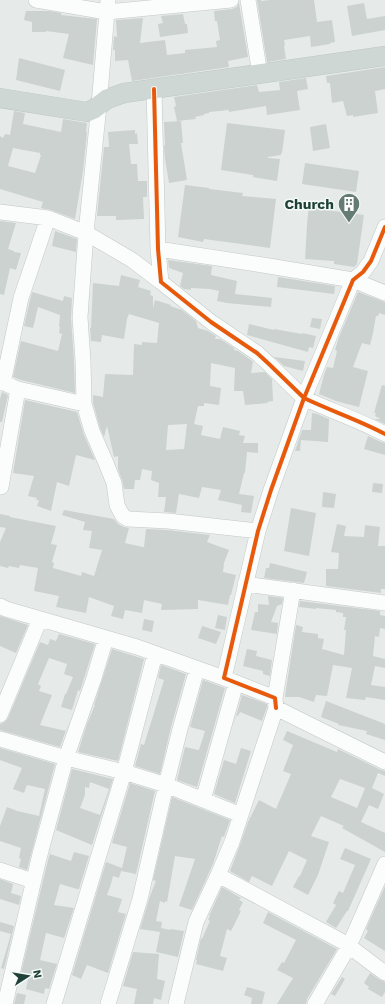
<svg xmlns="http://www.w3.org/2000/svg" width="385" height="1004" viewBox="0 0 385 1004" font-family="'Work Sans',sans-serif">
  <rect width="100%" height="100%" fill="#e6ebe9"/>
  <path fill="#ccd2d0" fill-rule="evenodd" d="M257,0H261V1L270,0H314L317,22L332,20L335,42L330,43V44L311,47L310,36L284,40L285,46H284L286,59L267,62Z
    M239,3L248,57L228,61L229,67L132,81L128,60L115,61V50H113L114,36L117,37L116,20L143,18L140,43L165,40L167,55L185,53V50L217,47L216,41L220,40L217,21H215L214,11L232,9L237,7Z
    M364,3L367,19L385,16V30L352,36L347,6Z
    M26,11H50L61,13V15L97,19L93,65L63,58L69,34L46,31V32H32V22L24,20Z
    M183,14L185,24H187L188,33L160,37L158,24L163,23L161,16Z
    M19,58L65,70L60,91L16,80Z
    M385,67V89L375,91L378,113L353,117V115L347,116L343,101L332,103L330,83H327L326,76Z
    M306,78L308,89L297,91L300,110L267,115L266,106L229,112V110L209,112V113L204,114V115L195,117L196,119L177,121L174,107L176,106L174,97L257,85L259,92L280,90L279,82Z
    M14,111L25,113L23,124L61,132L63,119L87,123L86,132H87L83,171L75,219L51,210L41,208L43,202L0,189V136L3,138L5,134L10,135ZM13,148L40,153V155H41L35,173L8,166Z
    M181,121L183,143H181L187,180L169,183L165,159L164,146L165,145L164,122Z
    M227,123L285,130L282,153H281V155L268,157V158L280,159L277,181L253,177V175L221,170Z
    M326,124L330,148L313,151L310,127Z
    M135,130V134L137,133L138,144H129L131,164H137L138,181H147V197H143L144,219L116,220V216H97L104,147H109L108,132Z
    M305,163L359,171L356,192L302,184Z
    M185,185L209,188V189L243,193L242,196L276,199L270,248L204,239L203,242L178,237Z
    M309,204L334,209V211L364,215L357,264L354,267L334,264V261L305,259L307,225Z
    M0,221L16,223L8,249L14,251V252L21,253L16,270L10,268L4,295L0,294Z
    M55,231L77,239L76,252L52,246Z
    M168,260L212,266L211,275L237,281L235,294L272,298L271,307L227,303L217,301L219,291L210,289L191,288V290L184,289L180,286L183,273L169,268Z
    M121,275L140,280L138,287L151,291L150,295L153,296V308L155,300L171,305L170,306L182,310L196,321L198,328L208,331L216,336L215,339H220L234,348V350L238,351L251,360L253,362L251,373L265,372L272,379L273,401L267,402L268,403L245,405L243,391H234L235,368L211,363L210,386L221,388L219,405L204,403V406H198L194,424L203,426L201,435L220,439L223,427L240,431L239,435L245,436L243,443H258V453L247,452L245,473H244L239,494L254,496L251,513L241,512L242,505L218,500L221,490L202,487L199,498L179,494L176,513L164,512L166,497H158L159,483L151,480L152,471L142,469L140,480H135L134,489H124L122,480L118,469V456L114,457L107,426L104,437L100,428L93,403V395L103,397L105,374L133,375L134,344L142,345V342L157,343L159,323L129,314L127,319L124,339L102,335L101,342L91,341L90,328H91L93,283L119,286ZM187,424L184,449L166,450L168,425Z
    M278,277L335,286L334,294L277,287Z
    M32,292L63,301L64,296L72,298L71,318L74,361L75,393L21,380L13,377L21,341L58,351L62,334L59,333L60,327L59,326L60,315L38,307L33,328L24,326L30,300Z
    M358,292L382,301L385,302V315L379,313L378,316H376L373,333L370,345L362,343L353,367L368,371L359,407L336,401L319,394L324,375L327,367L333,368L337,351L335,350L339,337Z
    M312,318L322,319L320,329L310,327Z
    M249,324L274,330V329L302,334V333L316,336L313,348L309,347L308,352L247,335Z
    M274,357L305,361L303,371L284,366Z
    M382,385L385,386V424L374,419H381L375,416L376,413H374Z
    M2,392L8,395L2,422H0V399Z
    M25,400L77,412L84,435L95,460L76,455L69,486L57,482L51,511L37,506L39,500H36L37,498L28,496L34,476L13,473Z
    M312,413L317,414L329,419L328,442L301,440L300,451H295L302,430H311Z
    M368,436L381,442L385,443V455L364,449Z
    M373,483L383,484L382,493L372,492Z
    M323,492L336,494L334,508L322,507Z
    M291,508L316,513L309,556L284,551Z
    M64,510L114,519L118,524L124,527L129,528L125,543L143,547H144L146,529L167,530L210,535L207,542L229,550L224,563L223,572L236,575L231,595H230L228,605L198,600V609L161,610L162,604L144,600L142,613L125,610L123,619L111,616L114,606L89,597L86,613L56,607L59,596L34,591L38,568L20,565L19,568L9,566L8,568L0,566V542L6,528L0,527V514L10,516V517L56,526L51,544L57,545L52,562L54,563L53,568L81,576L82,572L94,576L102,550L89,548L92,531L83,530L85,522L62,515Z
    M337,524L346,526L344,536L364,537L365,525L380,527L378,546H385V589H381V593L326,586V569H338L339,553L331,552Z
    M270,563L307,572L304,583L264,578L266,568H269Z
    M268,596L283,598L282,604L277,606L271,622L278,623L277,634L251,630L255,612H258V604L269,605Z
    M300,601L380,611V615L385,616V629L380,628L379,637L375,636L373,656L385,659V668L375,666L371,685L385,687V700L366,697L365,700L346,698L352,668L333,665L327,696L316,695L314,702L299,697H285L286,689L296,625L303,627L302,632L318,634V638L324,639L322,649L344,655L346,630H344L346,617H343V613L336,612V610L316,608V609L299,607Z
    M218,615L227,617L225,630L215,628Z
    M0,616L28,625L16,653L0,646Z
    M144,619L154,621L152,632L142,630Z
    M202,626L221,632L216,644L198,638Z
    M59,634L95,644L80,691L78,690L72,710L61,707L65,694H66L73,677L64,674L67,664L49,658L38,684L41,686L39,691L52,695L40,725L66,731L70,719L60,747L0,730V724L5,722L8,718L40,642L48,645L50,639L56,641Z
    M112,649L144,659L118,761L78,752L87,724L95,705H94Z
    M247,649L257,651L256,656L272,660L270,676L263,674V671L243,666Z
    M161,665L186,674L171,727L160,774L135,766L141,744L144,745L164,680L158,678Z
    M203,680L225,688L197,787L177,780L185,747L198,750H199L205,731L190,727Z
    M242,695L267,704V707L262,721L240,712L238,716L236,715L233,727Z
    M326,701L385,724V740L366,734L367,731L338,725L339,724L321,717Z
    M287,731L337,752L338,749L381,770L385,771V776L378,773L372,788L384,794L378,809L369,805L361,822L385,833V852L342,828L344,826L321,816L311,836L329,842L318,875L308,895L293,887L299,876H300L307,860L289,851L272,886L252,876L249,882L230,871L240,845L248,822L259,800L276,809L291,774L283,771L293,745L283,740ZM340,779L365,788L357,808L331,797Z
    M0,748L55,764L27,870L19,867L21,859L19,858L21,848L0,841V826L7,807L17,811L39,816L45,789L27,785L24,793L13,789L22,768L0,760Z
    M241,748L251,751L235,803L214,794L224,760L236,764Z
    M72,769L113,779L92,845L56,830ZM90,782L109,789L100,815L80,808L85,795V787L89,788Z
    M130,783L155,791L136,874L121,871L119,878L113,876L111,884L107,895L122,899L118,912L126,914L108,973L87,965L81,979L72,975L106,862L122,868L127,847L112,843Z
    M172,797L230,820L224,837L222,836L213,864L192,910L179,906L195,859L175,856L167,902L165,901V903L160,901L156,921L162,922L161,928L170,930L171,929L184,931L178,957L156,952L160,932L140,929L150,896L156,881L153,880Z
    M52,846L50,854L71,861L74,852L89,856L79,889H77L60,884L54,905L74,908L64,938L46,933L40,960L57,964L49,989L45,988L44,994L26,989L29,975L21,973L48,860Z
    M345,848L371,859L348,911H347L336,928L326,922L336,905L333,903L339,891L343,893L355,865L340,859Z
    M0,879L13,884L11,893L21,896L19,905L0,899Z
    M385,886V951L364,938L368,931L366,929Z
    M222,887L241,898L239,900L243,902L239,910L241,911L231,931L227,929L220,956L227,958L223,971L196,964L197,961L196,960L201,938L202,939L210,921L208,920L210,916H209Z
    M268,912L337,949L307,999L306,1004H277L293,978L277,970L282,962L284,963L296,940L263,923Z
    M0,922L14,926L4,969L1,968L7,948L11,934L0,931Z
    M133,952L159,954L157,979L165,981L161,1000L154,998L153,1004H134L137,989L123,986Z
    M370,973L380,980L385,982V992L382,997L368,989L369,987L364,983Z
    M342,977L345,979L335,996L331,994Z
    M247,987L265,992L262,1004H251L252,998L244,995Z
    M17,993L26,995L24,1004H14Z"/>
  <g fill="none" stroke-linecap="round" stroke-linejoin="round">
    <g stroke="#c3c8c6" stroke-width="16">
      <path id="minor" d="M36,0L107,12L99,105L86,233L48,218
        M108,0L107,12L231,0
        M248,0L260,74
        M154,89L158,249L161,282L211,322L257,353L270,365L304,398L353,280L363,272L371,261L385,227
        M0,212L48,218L21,298L3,383H0
        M158,249L269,266L353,280L385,293
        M18,389L84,404L92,431L106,463L114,483L117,505L120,511L123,516L128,519L168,521L258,531
        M84,404L83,361L80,317L86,233L132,260L161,282
        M0,487H1L18,389L8,385
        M245,584L385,603
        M0,606L6,609L137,647L224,678
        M275,698L293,590
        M276,708L275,698L224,678L258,531L271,490L304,398C331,411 359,420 385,434
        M0,715L40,619
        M0,739L66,758L94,678L106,638
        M203,800L236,683
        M0,870L33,881
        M218,875L345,943L378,968L385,973
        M5,1004L39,858L66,758L124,772L166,785L241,815
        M54,1004L124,772L155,654
        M108,1004L140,899L166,785L180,729L197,669
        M176,1004L196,922L218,875L232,842L276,708L385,762
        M315,1004L349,946L385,864"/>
    </g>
    <g stroke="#bdc7c4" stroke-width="20">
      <path id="major" d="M0,98L87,112L94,109L107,99L124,93L385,56"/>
    </g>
    <use href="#minor" stroke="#fbfcfc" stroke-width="15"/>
    <use href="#major" stroke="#ced7d4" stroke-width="19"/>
    <g stroke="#f4faf7" stroke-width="6">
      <path id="cycleway" d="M154,89L158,249L161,282L211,322L257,353L270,365L304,398L353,280L363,272L371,261L385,227
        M276,708L275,698L224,678L258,531L271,490L304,398C331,411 359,420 385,434"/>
    </g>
    <use href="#cycleway" stroke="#e8590c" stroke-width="4"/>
  </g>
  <defs>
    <g id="building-pin" transform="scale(1.15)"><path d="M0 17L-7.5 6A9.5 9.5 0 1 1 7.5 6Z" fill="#657c75" stroke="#f4faf7"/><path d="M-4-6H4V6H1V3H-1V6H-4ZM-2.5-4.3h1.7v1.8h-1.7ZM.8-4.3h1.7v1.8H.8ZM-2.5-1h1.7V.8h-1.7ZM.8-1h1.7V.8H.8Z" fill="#fff"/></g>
  </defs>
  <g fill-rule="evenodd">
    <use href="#building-pin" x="349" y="204"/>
  </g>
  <g text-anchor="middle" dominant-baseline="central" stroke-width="3" stroke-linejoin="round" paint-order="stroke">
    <g font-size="14" font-weight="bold" fill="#204137" stroke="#f4faf7" text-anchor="end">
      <text x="334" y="204">Church</text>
    </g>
  </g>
  <g transform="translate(28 976) rotate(78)" stroke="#f4faf7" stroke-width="3" paint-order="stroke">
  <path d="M0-3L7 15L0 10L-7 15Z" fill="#204137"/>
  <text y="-6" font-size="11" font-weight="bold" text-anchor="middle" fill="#204137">N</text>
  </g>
</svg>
